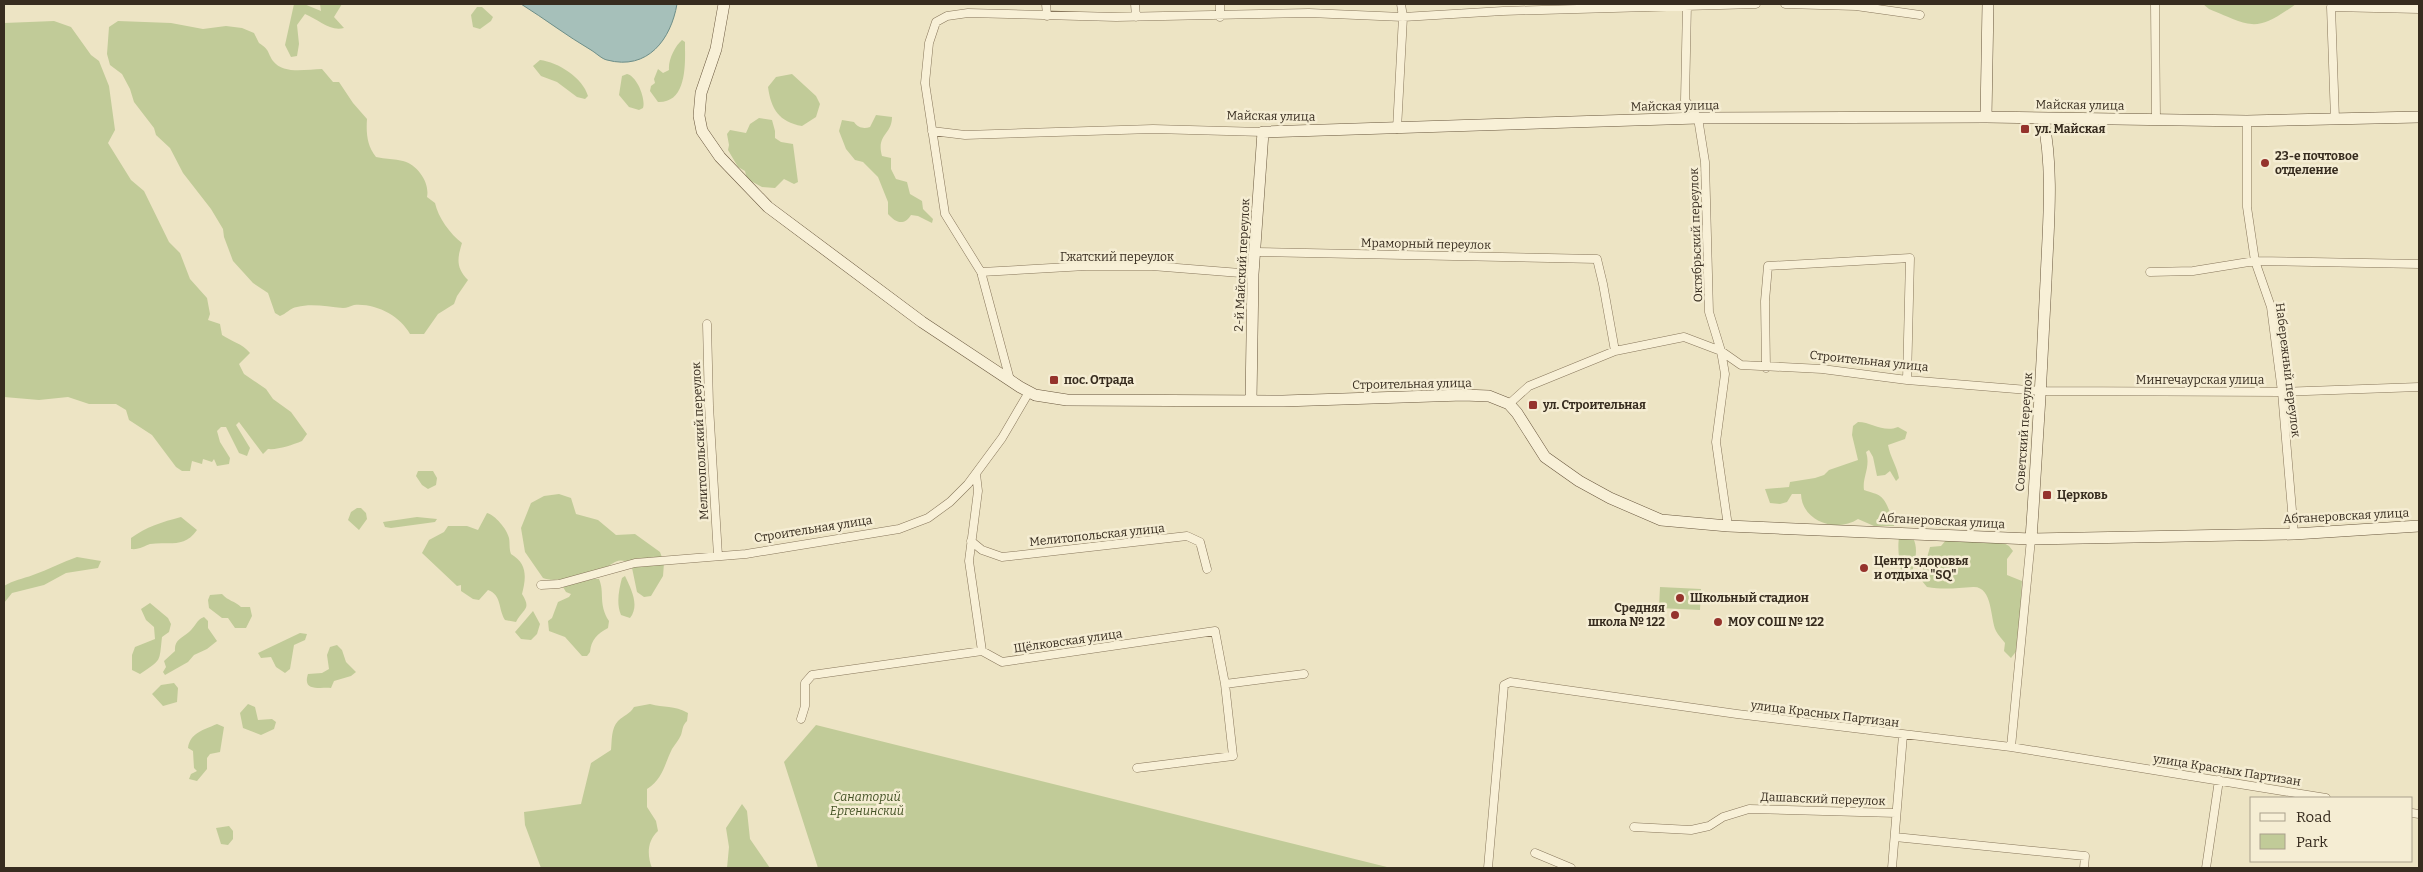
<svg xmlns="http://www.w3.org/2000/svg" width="2423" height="872" viewBox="0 0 2423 872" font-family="Bitter,serif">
  <rect width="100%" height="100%" fill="#ede4c4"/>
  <path fill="#c1cb98" d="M294,4H304L321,11L320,4H342L334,17L344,28C330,32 318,19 305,14L297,25L299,44L297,56L291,57L285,45Z
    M2203,4H2296C2255,33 2253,27 2209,9Z
    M477,7H482L493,17L491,21L480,29L473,27L471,15Z
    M54,21L71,27L91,55L99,61L109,86L115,130L108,143L131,180L144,191L169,242L180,253L190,279L207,298L210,314L208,320L220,324L222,335C232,342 242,343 250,353L239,364L244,374L266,389L273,399L291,412L307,434L302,441C292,445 278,450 268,449L263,454L239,422L236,425L250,448L247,456L239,453L226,427H221L217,431L220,442L230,458L229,464L217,466L214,459L212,462L203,459L202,464L192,461L190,471H182L176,467L152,435L129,420L126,410L116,404H89L68,397L39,400L4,397V23Z
    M118,21L171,23L203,29L226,26L242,28L254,33L259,43C270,50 267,52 273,61C284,75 307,69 322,69L333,82H339L353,103L367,119C366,133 367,146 376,157C385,159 395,159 403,161C418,165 430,183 427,197L435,203C438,217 450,234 462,243C457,259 456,268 468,280L457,296L454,304L438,314L424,334H410C400,316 376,303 354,305C350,306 347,308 343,308C328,307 312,303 297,307C290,308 286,314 280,316L275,313L268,293L253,283L233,261L224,237L223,229L211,209L183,173L170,148L156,135L154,128L134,102L130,89L122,74L110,65L107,54L109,27Z
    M682,40L685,42C685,62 688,103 658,102L650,91L651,86L655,83L654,79L658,69L663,73L669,70C668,60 675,46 682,40Z
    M540,60C558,62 583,78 588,96L585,99L577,97L557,82L541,76L533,66Z
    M627,74C637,76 646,99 643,108L639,110L629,107L619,95L622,76Z
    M792,74L816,96L820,104L816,117L802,126C779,122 771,109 768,87L776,77Z
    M876,115L892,117C892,135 876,134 882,156L891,158V169L896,179L907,182L910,194L922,201L923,209L933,219L932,223L918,216L911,215C904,226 896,223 888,214V202L878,177L863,162L855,160L846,149L839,131L842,120L854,122C858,128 864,129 870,127Z
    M759,118L772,120L775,131V138L781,142L793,144L798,182L794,184L784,179L775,188L762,187L747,179L745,171L738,167L728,150L729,145L727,134L730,130L746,133L750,124Z
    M1858,422C1872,422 1883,433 1898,427L1907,432L1905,439L1888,445C1890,457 1897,466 1899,478L1896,481L1890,471L1885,475L1877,476L1873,457L1869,450L1866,452C1871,467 1862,477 1864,490C1880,495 1883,495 1889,510C1892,516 1895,519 1894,526H1874L1858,519C1837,533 1802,522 1801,494H1792L1787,502L1780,504L1770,503L1765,489L1789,487L1790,482L1815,478L1824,475L1829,470L1858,460L1852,435L1853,426Z
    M418,471H433L437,478L436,485L428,489L422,485L416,476Z
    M559,494L571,498L576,514L598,520L616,535L635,534L660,552L664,563L663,576L651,596L644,597L637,592L631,563C615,556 614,565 602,569C587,573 557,584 543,578L525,552L521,528L531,503L544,496Z
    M357,508H361L366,513L367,519L359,530L348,520L351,512Z
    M487,513C495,515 507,529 509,538C510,543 509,549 511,554C528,564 526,578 522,594C532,610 523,608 516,622L505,620C498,609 502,595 488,590L479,600L473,599L461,591V585L457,586L422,553L429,540L444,532L448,526H467L478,530Z
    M181,517L197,530C184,549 168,541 150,544C144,546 139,550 131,549V538C146,527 162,522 181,517Z
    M417,517L437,519L435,522L391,528L385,527L383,522Z
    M1899,538H1913C1920,551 1913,568 1909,581L1905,582C1900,572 1897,549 1899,538Z
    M1947,539L2002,542L2009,546L2013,551L2007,559V575L2022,581L2018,649L2011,658L2004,651L2005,643C2002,639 1998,635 1996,631C1990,619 1993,586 1973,587C1957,588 1944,590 1927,587L1922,581C1922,567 1927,560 1930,547L1941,546Z
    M77,557L101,561L98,568L66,573L44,585L12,593L4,603V586C14,580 22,579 33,575C48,570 62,562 77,557Z
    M625,576C631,589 640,605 630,618L621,615C616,604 619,589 622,578Z
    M594,579H599C605,593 598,604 609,621L608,628C597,634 591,640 590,652L587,656H582L565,637L549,631L548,621L552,618L558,602L569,597L571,594L566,592L563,587L567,584Z
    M1660,587L1701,589L1700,610L1659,608Z
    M222,594C228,601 235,601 241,607H250L252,616L246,628H235L228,618H222L209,608L208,600L210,595Z
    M150,603L168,618L171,624L169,632L162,637C159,663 162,659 140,674L132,670V655L135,647L155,639L154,627L146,620L141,609Z
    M533,611L540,624L537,634L531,640L521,639L515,632Z
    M204,617L208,621V628L217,641L207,649L194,655L188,662L165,675L163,672L166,667L164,661L175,651C174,640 182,638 189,632C196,626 196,620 204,617Z
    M300,633L307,634L305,640L294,645L290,669L285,673L276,667L271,657L261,658L258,653Z
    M337,645L342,650L346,662L356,672L351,676L334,681L331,688C320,687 302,692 308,674L322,673L329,669L327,655L330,647Z
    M174,683L178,688L177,702L163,706L152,694L161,685Z
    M248,704L255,707L258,720L272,719L276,722L274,729L261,735L243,728L240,713Z
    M650,704C664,708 674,705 688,713L687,721C682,726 683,729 681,735C679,740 675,744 672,749C664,765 663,779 647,789V807L656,821L658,831C647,841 647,855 652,868H541L525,825L524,812L581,804L591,763L611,750C612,741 611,728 618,721C624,715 629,715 634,707Z
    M217,724L224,727L220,752L210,754L207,758V769L197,781L189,779L191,774L197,771L194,768L193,751L188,748C190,733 203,730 217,724Z
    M816,725L1391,868H818L784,762Z
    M742,804L747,811L750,839L770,868H727L729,847L726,828Z
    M229,826L233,831V839L228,845L221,844L216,828Z"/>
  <path fill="#a6c0ba" stroke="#6d8e88" d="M521,4H677C671,39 648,71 607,60C602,59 596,53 591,50C567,36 545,19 521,4Z"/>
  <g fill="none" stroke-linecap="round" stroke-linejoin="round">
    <g stroke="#87765b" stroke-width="9">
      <path id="street" d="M1046,4L1047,16
        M1135,4L1136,17
        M1220,4V17
        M1687,4L1685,100L1698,118L1705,162L1709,312L1721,351L1725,374L1716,442L1728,526
        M1785,4L1856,6L1920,15
        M2155,4L2156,120
        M2335,119L2331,7L2419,9
        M2247,121V207L2255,261L2271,307L2282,392L2294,534
        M1397,129L1403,17L1401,4
        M932,131L965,135L1153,129L1263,132
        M1255,252L1597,259L1603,284L1615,351
        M981,272L1086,266H1152L1253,274
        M2150,272L2193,271L2255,261L2419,264
        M707,324L709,406L718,556
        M1766,368L1765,301L1768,266L1910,258L1907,380
        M1010,380L981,272L945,214L925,83L929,43L936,22L947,16L968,13L1116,17L1309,13L1403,17L1503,11L1756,4
        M1509,404L1529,386L1615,351L1684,337L1721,351L1741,365L1822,369L1907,380L2041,391L2282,392L2419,387
        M976,474L978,491L969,561L982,651
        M971,541L982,550L1002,557L1187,536L1200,542L1207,569
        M541,585L559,584L635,563L746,554L899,529L928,518L950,502L968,484L1002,438L1029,392
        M801,719L805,706V683L812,675L982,651L1002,662L1215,631L1225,684L1304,674
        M2011,747L2031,539
        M1137,768L1233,756L1225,684
        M2412,813L2419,814
        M1634,827L1691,830L1709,826L1723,817L1749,809L1896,813
        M1895,837L2085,856L2084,868
        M1535,853L1571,868
        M1488,868L1504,685L1510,682L1737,714L2011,747L2326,798
        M1892,868L1903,735
        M2206,868L2219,780"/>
    </g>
    <g stroke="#69573e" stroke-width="12">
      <path id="secondary" d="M724,4L716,49L701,93L699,116L702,131L720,157L768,207L922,322L1020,387L1035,395L1067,400L1283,401L1463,395L1489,396L1509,404L1517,413L1545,457L1579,481L1610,498L1661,520L1728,526L2031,539L2294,534L2419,526
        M1986,117L1988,4
        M1251,400L1253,274L1263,132L1698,118L1986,117L2247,121L2419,117
        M2031,539C2037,453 2042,367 2046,281C2048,228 2054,171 2043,119"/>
    </g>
    <use href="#street" stroke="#f8f0d7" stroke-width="8"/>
    <use href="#secondary" stroke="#f8f0d7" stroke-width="11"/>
  </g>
  <g fill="#95332c" stroke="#f5edd3" stroke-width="2">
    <rect x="2020" y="124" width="10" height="10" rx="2.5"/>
    <circle cx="2265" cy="163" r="5"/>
    <rect x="1049" y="375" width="10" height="10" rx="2.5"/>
    <rect x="1528" y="400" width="10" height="10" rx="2.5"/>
    <rect x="2042" y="490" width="10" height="10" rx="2.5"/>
    <circle cx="1864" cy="568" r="5"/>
    <circle cx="1680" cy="598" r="5"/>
    <circle cx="1675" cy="615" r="5"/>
    <circle cx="1718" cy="622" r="5"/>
  </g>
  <g text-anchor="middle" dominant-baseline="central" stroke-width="5" stroke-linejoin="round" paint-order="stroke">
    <g font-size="12" fill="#372c1f" stroke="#f5edd3">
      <text transform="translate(2080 105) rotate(1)">Майская улица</text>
      <text transform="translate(1675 106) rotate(-1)">Майская улица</text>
      <text transform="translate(1271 116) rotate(1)">Майская улица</text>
      <text transform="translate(1696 235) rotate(-92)">Октябрьский переулок</text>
      <text transform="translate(1426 244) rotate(1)">Мраморный переулок</text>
      <text x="1117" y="257">Гжатский переулок</text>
      <text transform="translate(1242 265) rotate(-87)">2-й Майский переулок</text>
      <text transform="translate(1869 361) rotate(6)">Строительная улица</text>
      <text transform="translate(2288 370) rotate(83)">Набережный переулок</text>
      <text x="2200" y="380">Мингечаурская улица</text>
      <text transform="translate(1412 384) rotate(-1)">Строительная улица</text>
      <text transform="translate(2024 432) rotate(-86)">Советский переулок</text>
      <text transform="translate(700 441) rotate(-93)">Мелитопольский переулок</text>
      <text transform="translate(2346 516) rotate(-3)">Абганеровская улица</text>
      <text transform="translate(1942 521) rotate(3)">Абганеровская улица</text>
      <text transform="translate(813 529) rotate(-9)">Строительная улица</text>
      <text transform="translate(1097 535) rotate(-6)">Мелитопольская улица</text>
      <text transform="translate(1068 641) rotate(-8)">Щёлковская улица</text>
      <text transform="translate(1825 714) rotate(7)">улица Красных Партизан</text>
      <text transform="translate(2227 770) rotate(9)">улица Красных Партизан</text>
      <text transform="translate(1823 799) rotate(2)">Дашавский переулок</text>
    </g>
    <g font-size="12" font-weight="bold" fill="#372c1f" stroke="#f5edd3" text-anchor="start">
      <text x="2035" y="129">ул. Майская</text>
      <text x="2275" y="156">23-е почтовое<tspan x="2275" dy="14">отделение</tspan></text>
      <text x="1064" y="380">пос. Отрада</text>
      <text x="1543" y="405">ул. Строительная</text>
      <text x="2057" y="495">Церковь</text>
      <text x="1874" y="561">Центр здоровья<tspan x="1874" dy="14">и отдыха "SQ"</tspan></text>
      <text x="1690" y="598">Школьный стадион</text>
      <text x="1665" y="608" text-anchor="end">Средняя<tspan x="1665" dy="14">школа № 122</tspan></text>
      <text x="1728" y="622">МОУ СОШ № 122</text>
    </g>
    <g font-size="12" font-style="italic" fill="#455326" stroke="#f5edd3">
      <text x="867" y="797">Санаторий<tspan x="867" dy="14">Ергенинский</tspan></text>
    </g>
  </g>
  <rect width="2423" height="872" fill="none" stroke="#372c1f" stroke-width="10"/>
  <rect x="2250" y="797" width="162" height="65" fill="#f5edd3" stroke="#a9a08b"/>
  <rect x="2260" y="813" width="25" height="8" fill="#f8f0d7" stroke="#a9a08b"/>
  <text x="2296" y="822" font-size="15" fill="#372c1f">Road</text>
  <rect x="2260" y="834" width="25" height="15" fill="#c1cb98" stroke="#a9a08b"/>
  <text x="2296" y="847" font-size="15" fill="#372c1f">Park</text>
</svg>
